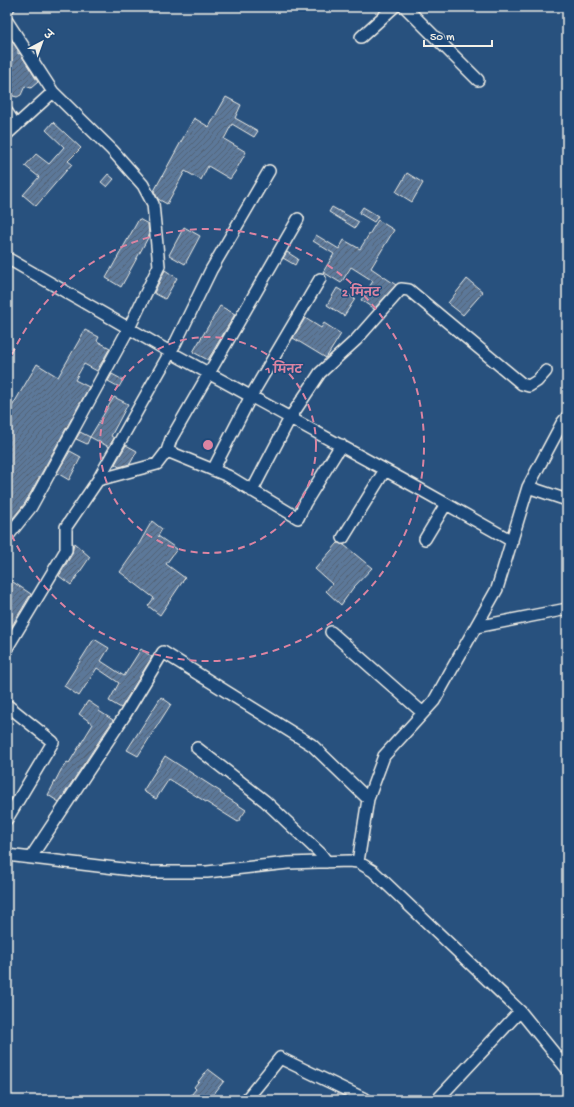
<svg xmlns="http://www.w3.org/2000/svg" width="574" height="1107" viewBox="0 0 574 1107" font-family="'Gochi Hand','Playpen Sans Deva',sans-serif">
  <defs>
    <pattern id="building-hatch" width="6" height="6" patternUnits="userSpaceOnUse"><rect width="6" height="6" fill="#5b7899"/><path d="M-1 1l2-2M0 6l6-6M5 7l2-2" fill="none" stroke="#536274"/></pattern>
  </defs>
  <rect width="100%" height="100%" fill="#28517e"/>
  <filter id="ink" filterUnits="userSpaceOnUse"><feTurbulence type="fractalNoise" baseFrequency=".025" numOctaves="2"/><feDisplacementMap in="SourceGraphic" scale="8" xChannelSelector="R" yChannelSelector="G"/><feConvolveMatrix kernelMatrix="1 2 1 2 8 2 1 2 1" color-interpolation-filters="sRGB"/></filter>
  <g filter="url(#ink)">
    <path fill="url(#building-hatch)" stroke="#f4f1e8" d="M7,34L18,50V54L20,53L38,82L31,88L25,86L21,95L17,97L13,96L7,87V61L12,60L7,53Z
      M226,97L241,105L235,118L258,131L254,137L232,124L224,139L246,152L235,172L230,179L208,166L201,180L185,171L167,204L158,199L154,191L194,118L209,127Z
      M53,122L81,148L68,161L72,164L36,206L23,195L39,177L25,166L36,154L49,164L64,147L46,130Z
      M407,173L423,183L412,202L396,192Z
      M108,174L114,179L107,187L101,182Z
      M332,207L359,222L355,228L329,212Z
      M363,207L378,216L374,222L359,213Z
      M139,219L148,224L149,236L121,287L106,278Z
      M378,220L394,230L371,268L396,285L374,309L361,300L373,281L351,267L341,283L323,272L334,254L313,241L316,235L339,249L344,240L360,249Z
      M184,227L200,236L185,264L169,255Z
      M287,252L298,259L295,265L283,258Z
      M165,270L177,278L165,299L154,293Z
      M467,279L483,292L463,315L448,303Z
      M337,288L355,299L344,316L327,305Z
      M220,306L235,314L208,360L193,352Z
      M305,318L321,328L324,323L341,334L326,358L293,338Z
      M85,330L99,337L97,341L110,348L97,371L84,364L75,380L89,387L25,503L7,526V415L37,364L58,377Z
      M112,374L123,380L119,387L108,381Z
      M114,397L128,404L111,436L114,438L109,447L90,437Z
      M80,432L90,437L87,444L76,439Z
      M126,445L137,451L130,464L119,467L115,464Z
      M70,451L81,457L69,480L57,473Z
      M152,521L162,529L158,536L177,549L166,564L185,578L160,615L148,606L154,598L120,572L136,549Z
      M74,543L90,557L71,585L59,576L72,554Z
      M338,543L344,545L372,568L353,588L341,605L326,591L332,584L315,569Z
      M7,578L31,594L7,634Z
      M94,639L109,648L101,661L124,676L141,649L152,657L121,708L109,701L119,683L97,668L79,696L64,686Z
      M161,697L171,704L138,756L127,750Z
      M88,701L100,709L99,711L113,720L59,802L48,795L61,770L67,762L69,763L93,724L79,714Z
      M165,756L221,792L220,793L246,810L238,822L169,779L156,799L143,791Z
      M208,1069L224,1081L209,1100H187L196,1089L194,1087Z"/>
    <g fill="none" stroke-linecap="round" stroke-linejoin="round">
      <g stroke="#f4f1e8" stroke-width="14">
        <path id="minor" d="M405,7L478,80
          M7,8L9,7
          M7,21L53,92L112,150L143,185L153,204L159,266L129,328L31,507L7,537
          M361,37L394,7
          M7,112L16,126
          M7,134L53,92
          M7,258L170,352L416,487L512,541
          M167,451L228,476L298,518L305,503L341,445
          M213,470L251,396L320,279
          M98,480L157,464L167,451L171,439L298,219
          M528,487L567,500
          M252,491L290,418L320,373L356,340L401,289L409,290L522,384L529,386L537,381L546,371
          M343,538L385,470
          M425,539L446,504
          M476,627L567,609
          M331,632L423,713
          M7,648L66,550V527L98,480L176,342L211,270L269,171
          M7,705L53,742L7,819
          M197,748L265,801L320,853L327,862
          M7,855L148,872H207L288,863L349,861L358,862L373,871L520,1011L567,1069
          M31,857L123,718L163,652L312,745L368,799
          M358,862L368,799L384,756L434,701L497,589L528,487L562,423L567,417
          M246,1100L280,1058L367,1100
          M437,1100L520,1011"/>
      </g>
      <use href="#minor" stroke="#1f4a7a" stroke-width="11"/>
    </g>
  </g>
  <g fill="none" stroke="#db84a2" stroke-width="2" stroke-dasharray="7 5">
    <circle cx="208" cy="445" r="108"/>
    <path d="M7 366A216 216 0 1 1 7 524"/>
  </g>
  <circle cx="208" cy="445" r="6" fill="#db84a2" stroke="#1f4a7a" stroke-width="2"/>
  <g font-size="12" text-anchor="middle" font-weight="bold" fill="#db84a2" stroke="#1f4a7a" stroke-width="3" stroke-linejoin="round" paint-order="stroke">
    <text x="361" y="296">2 मिनट</text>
    <text x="284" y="373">1 मिनट</text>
  </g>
  <rect width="574" height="1107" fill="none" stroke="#1f4a7a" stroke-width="24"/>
  <rect x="12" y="12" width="550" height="1083" fill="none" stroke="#f4f1e8" stroke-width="1.5" filter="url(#ink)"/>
  <g transform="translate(42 42) rotate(41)" stroke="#1f4a7a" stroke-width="3" paint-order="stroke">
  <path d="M0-3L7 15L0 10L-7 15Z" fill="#f4f1e8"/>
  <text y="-6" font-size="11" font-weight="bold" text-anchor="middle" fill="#f4f1e8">उ</text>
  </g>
  <path d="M424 40v6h68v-6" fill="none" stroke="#f4f1e8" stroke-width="2"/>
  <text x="430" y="40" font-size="12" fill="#f4f1e8" stroke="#1f4a7a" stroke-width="3" paint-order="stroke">50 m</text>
</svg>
